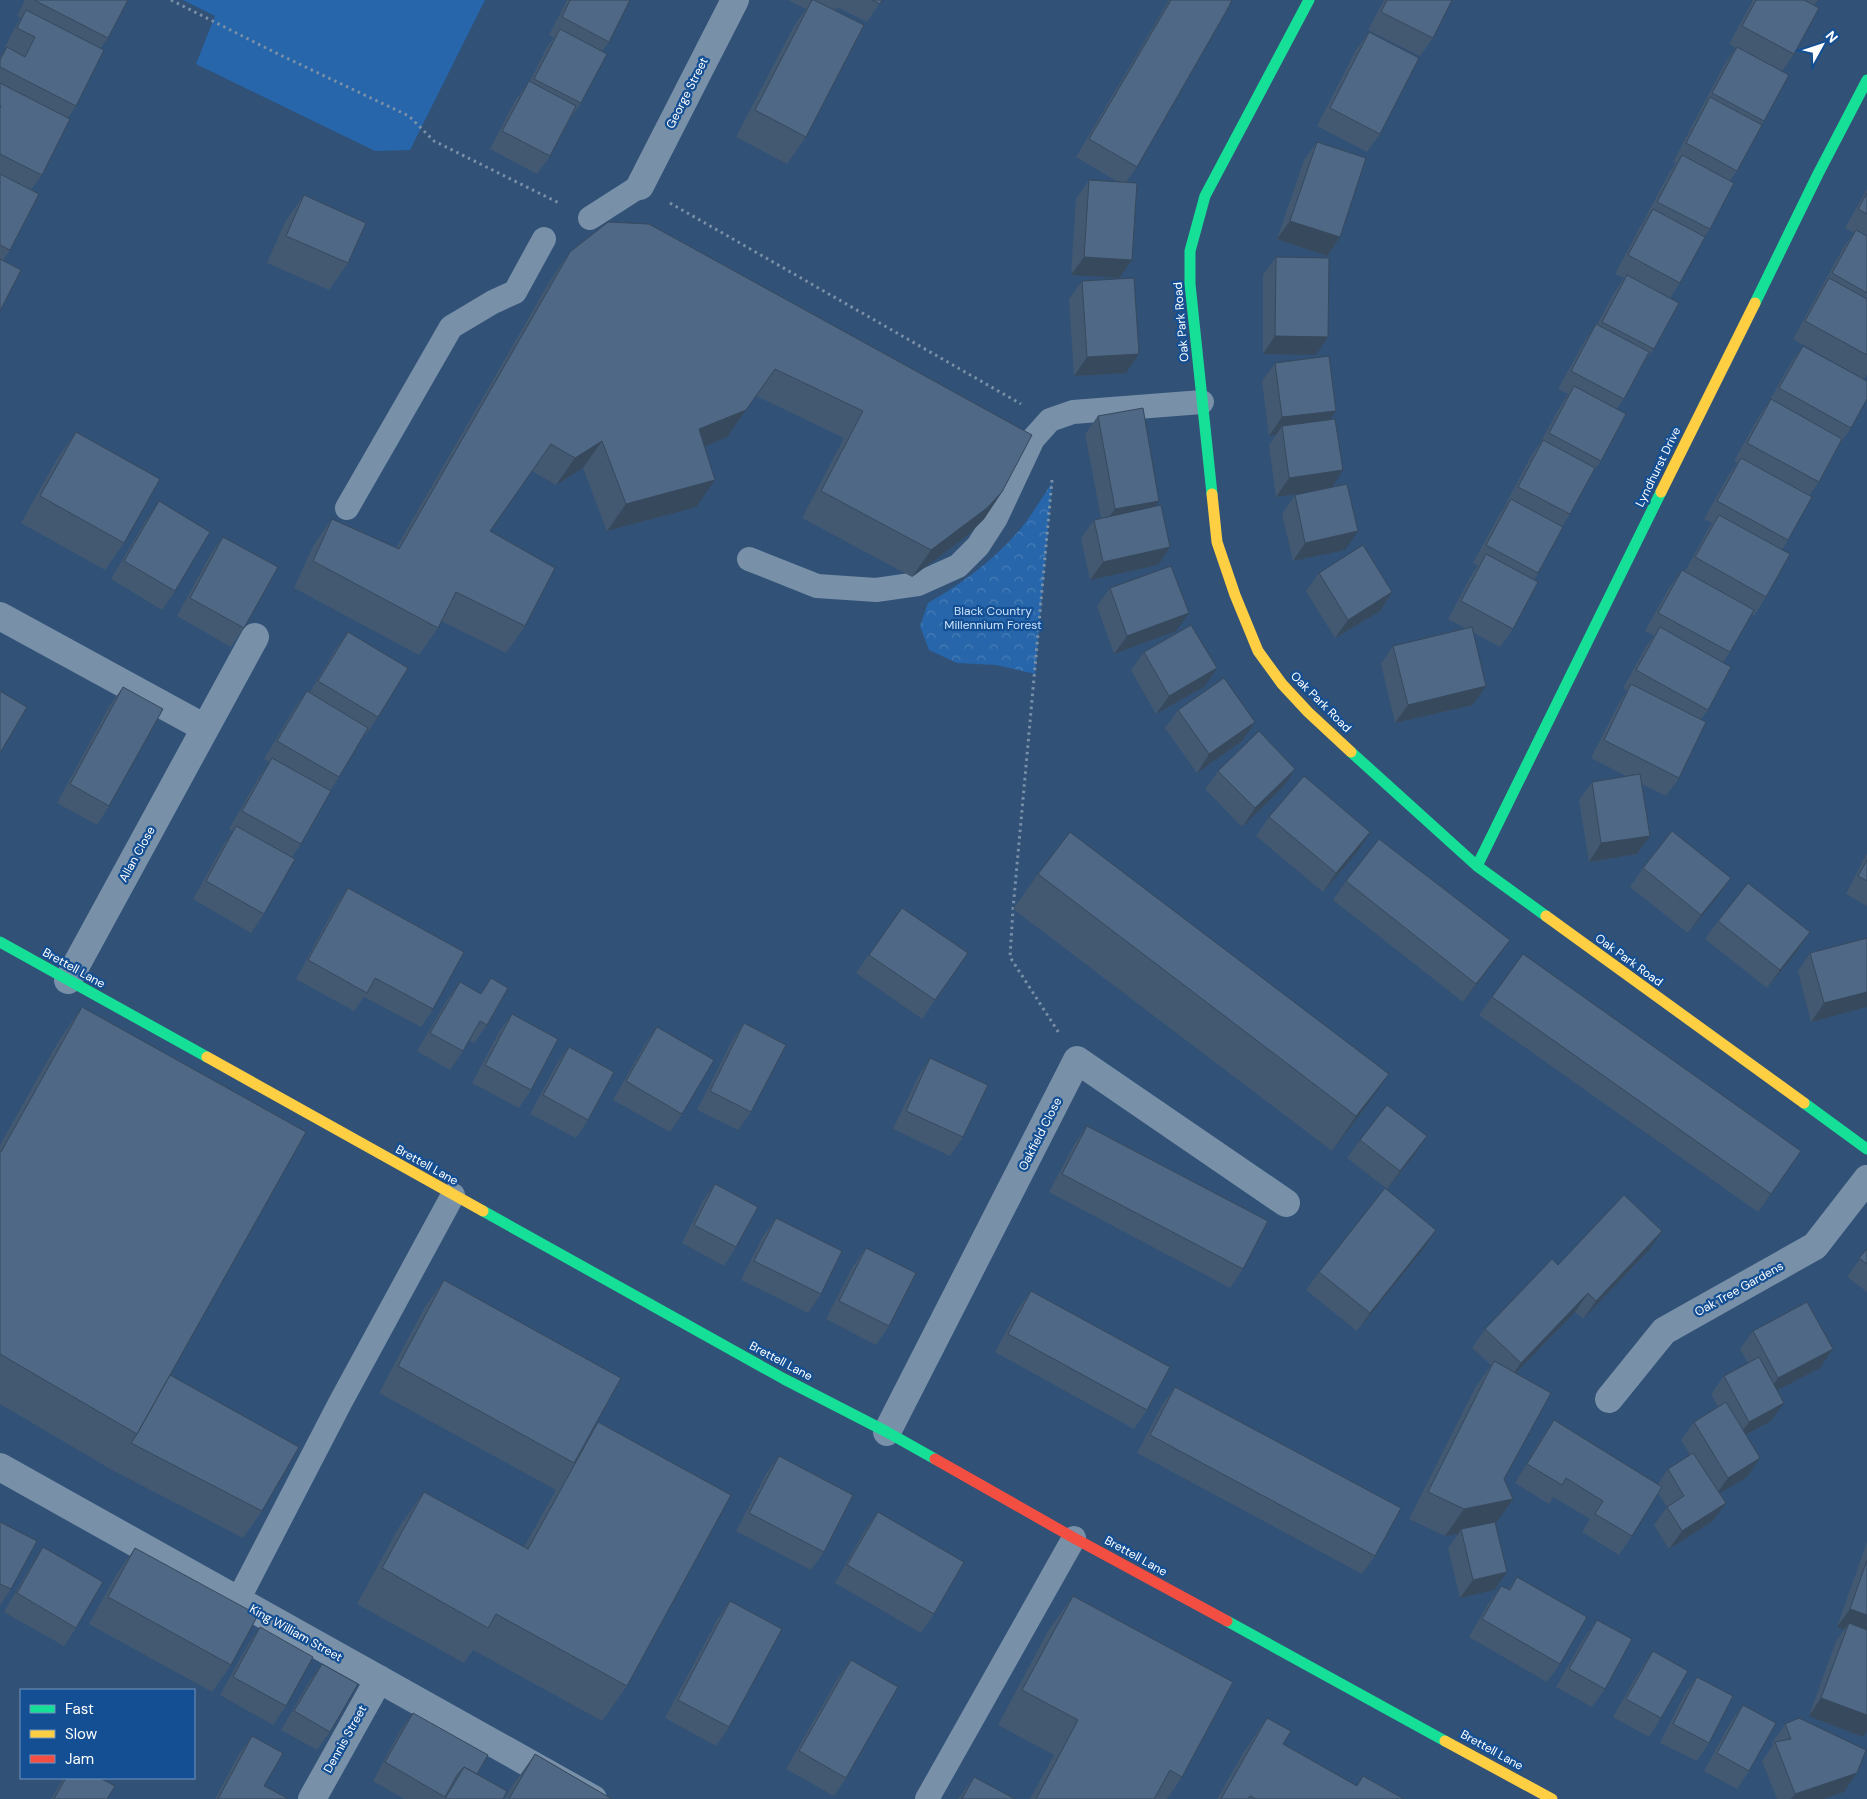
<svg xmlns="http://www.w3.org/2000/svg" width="1867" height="1799" viewBox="0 0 1867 1799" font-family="'DM Sans',sans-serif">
  <defs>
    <pattern id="forest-crowns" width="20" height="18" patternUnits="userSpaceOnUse" patternTransform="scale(1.25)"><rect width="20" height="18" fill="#2766aa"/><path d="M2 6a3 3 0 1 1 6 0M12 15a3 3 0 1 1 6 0" fill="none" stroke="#477db7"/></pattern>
  </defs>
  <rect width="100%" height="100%" fill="#315176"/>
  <path fill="#2766aa" d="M183,0H485L410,150L375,151L196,64L215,16Z"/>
  <path fill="url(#forest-crowns)" d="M1052,483L1035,674L996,665L957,663L929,650L920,626L928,603C961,584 991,562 1016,534C1030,519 1040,500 1052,483Z"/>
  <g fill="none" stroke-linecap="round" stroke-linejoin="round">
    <path stroke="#7990a9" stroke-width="3" stroke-dasharray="2.5 4" stroke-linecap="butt" d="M171,0L278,54L409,116L434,141L561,204
      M670,203L1021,404
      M1052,480L1013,909L1010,957L1059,1033"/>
    <path stroke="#7990a9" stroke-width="24" d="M590,218L640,186
      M347,508L451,327L493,302L515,292L544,239
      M749,559L817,586L876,590L918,584L958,566L978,546L996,518L1033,439L1050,420L1073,412L1202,402
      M238,1600L340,1403L453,1195
      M927,1799L1074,1538"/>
    <path stroke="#7990a9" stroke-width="28" d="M640,186L735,0
      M0,616L205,728
      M68,980L255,637
      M1609,1399L1664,1331L1815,1246L1867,1179
      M887,1432L1077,1060L1286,1203
      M0,1467L593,1799
      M312,1799L379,1679"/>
    <path stroke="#16e098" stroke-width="11" d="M1755,303L1818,174L1867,80
      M1212,494L1190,284V251L1205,196L1309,0
      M1351,752L1477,866L1546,916
      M1477,866L1661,492
      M0,942L207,1057
      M1804,1103L1867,1149
      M483,1211L784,1379L887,1432L935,1459
      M1227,1621L1445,1741"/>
    <path stroke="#ffcf43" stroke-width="11" d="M1661,492L1755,303
      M1212,494L1217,542L1235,595L1258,651L1282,684L1308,712L1351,752
      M1546,916L1804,1103
      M207,1057L483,1211
      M1445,1741L1552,1799"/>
    <path stroke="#f24e42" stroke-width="11" d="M935,1459L1074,1538L1227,1621"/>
  </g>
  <path fill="#435972" d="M25,0H128L108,38L101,48L76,106L68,118L42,175L31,190L10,250L3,260L0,311V57L6,48L5,47L14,29L21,18L17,16Z
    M567,0H630L609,42L602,51L581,103L568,122L550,156L537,174L490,149L516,99L530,81L547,47L554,38L549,35Z
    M788,0H882L867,22L837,7L835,10L806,137L787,164L736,137L794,26L806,9Z
    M1169,0H1232L1137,167L1126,182L1132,260L1119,278L1071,275L1076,199L1089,180L1118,182L1076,157Z
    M1384,0H1452L1433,38L1420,56L1368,30Z
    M1753,0H1818L1814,5L1794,54L1782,71L1764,121L1737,171L1730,181L1710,229L1705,236L1680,283L1670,298L1654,349L1640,367L1624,399L1617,409L1601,461L1590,476L1570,514L1562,526L1538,573L1534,580L1513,629L1500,647L1474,633L1473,705L1395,723L1381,664L1393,646L1465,628L1448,619L1473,572L1478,566L1473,563L1498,517L1506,505H1505L1530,458L1540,443L1561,405L1568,394L1558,389L1584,342L1596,324H1597L1614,293L1624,278L1615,274L1640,227L1645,220H1644L1669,173L1676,163L1673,162L1724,65L1736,48L1729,44Z
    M1369,32L1380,134L1367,152L1317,126L1356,50Z
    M1317,142L1340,237L1327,256L1277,239L1304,160Z
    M1867,189V375L1864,379L1851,428L1839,445L1819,482L1809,496L1788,540L1782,550L1766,597L1754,616L1751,614L1730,652L1723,662L1708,710L1701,719L1679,778L1666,796L1642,784L1650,836L1637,854L1589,862L1579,800L1592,782L1626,776L1591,758L1619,703L1627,691L1623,688L1647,645L1654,636L1645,631L1669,588L1682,570L1685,571L1706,533L1712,523L1704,519L1728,476L1737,463L1734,461L1758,418L1770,400L1790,364L1803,346L1860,377L1793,339L1843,248L1854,233L1845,228Z
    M304,195L348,263L329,290L267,263L285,222Z
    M608,222L1002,492L984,519L968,535L912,577L802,518L844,438L756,396L727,437L705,446L696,507L607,531L583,468L556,485L532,471L490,531L525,626L506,653L441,621L438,628L419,655L294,588L313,546L332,519L396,548L551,279L570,252Z
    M1276,257L1316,355L1263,354V275Z
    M1082,281L1126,373L1074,376L1069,299Z
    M1275,363L1329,419L1332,487L1345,550L1293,561L1282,514L1295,495L1313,491L1276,497L1269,445L1276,435L1269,436L1262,381Z
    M1098,416L1156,507L1158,565L1090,580L1081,538L1094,520L1101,518L1085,434Z
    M76,432L124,543L105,570L21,523L57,459Z
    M159,501L175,591L162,610L111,579L146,520Z
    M223,537L244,628L231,647L177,616L210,555Z
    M1319,573L1392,592L1380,611L1335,638L1306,591Z
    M1110,588L1176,631L1114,654L1097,606Z
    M348,632L378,717L365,736L364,735L339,777L330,791L301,844L292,857L264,914L251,933L193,899L224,844L233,831L229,829L259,777L270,762L264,759L294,709L307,691L310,692L335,650Z
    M1144,652L1204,687L1156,714L1131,670Z
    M123,687L109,806L97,825L57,803L110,705Z
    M1178,710L1255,722L1242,741L1197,773L1165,728Z
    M1295,769L1283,787L1242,827L1205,789L1218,771Z
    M1269,817L1370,832L1358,851L1323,892L1256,836Z
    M1867,853V906L1846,894Z
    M1643,868L1731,878L1718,896L1688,933L1630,887Z
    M1038,874L1364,1109L1332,1151L1013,909Z
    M1346,881L1510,940L1497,958L1463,1002L1333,900Z
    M348,888L433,1009L421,1027L364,997L354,1011L296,979L335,907Z
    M902,908L968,953L922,1019L856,973Z
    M1718,921L1810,932L1797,951L1767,988L1705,939Z
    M1810,953L1867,1007L1811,1022L1798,971Z
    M1523,954L1801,1151L1758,1212L1479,1015Z
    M491,978L487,1025L474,1043L469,1040L463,1051L450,1070L417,1051L447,1000L460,982L480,994Z
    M82,1007L170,1375L262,1511L243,1538L112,1470L0,1404V1145L58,1042Z
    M512,1014L531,1090L519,1108L472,1083L499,1032Z
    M744,1023L751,1112L738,1130L697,1110L732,1041Z
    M657,1027L682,1114L670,1132L613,1100L644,1046Z
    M569,1047L588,1120L576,1138L530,1114L556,1065Z
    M930,1058L963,1137L950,1156L893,1129L918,1077Z
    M1087,1126L1243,1269L1230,1288L1049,1192L1074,1145Z
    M1427,1136L1414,1155L1387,1189L1347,1158L1360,1140Z
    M715,1184L736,1247L724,1266L682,1243L702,1202Z
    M776,1218L821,1294L808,1313L741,1280L763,1236Z
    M866,1248L889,1326L876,1345L826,1319L853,1266Z
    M1424,1248L1357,1331L1306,1290L1319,1272Z
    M1867,1249V1292L1847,1277Z
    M1649,1250L1583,1319L1575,1312L1516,1373L1504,1479L1513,1499L1495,1524L1507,1572L1494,1590L1460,1598L1448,1548L1458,1534L1445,1536L1409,1519L1475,1388L1491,1365L1472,1348L1485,1329L1558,1265Z
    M444,1280L593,1430L598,1422L627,1686L602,1721L473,1650L464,1663L357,1604L399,1527L424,1492L524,1547L556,1490L379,1393L425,1307Z
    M1031,1291L1147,1410L1134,1429L995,1352L1018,1309Z
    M1753,1331L1833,1349L1820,1368L1777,1390L1771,1421L1746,1435L1747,1477L1719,1493L1726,1503L1713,1521L1669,1549L1654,1525L1667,1507L1658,1493L1632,1536L1619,1555L1582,1532L1590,1519L1553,1497L1549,1504L1515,1483L1541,1439L1554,1420L1658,1484L1668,1469L1690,1455L1681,1440L1694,1422L1718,1407L1711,1394L1724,1376L1748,1363L1740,1349Z
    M1175,1387L1375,1556L1362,1574L1137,1453L1162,1405Z
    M779,1456L824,1552L811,1570L736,1531L766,1474Z
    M878,1512L934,1614L921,1633L835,1583L865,1530Z
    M0,1522L11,1589L0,1605Z
    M1867,1542V1731L1863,1737L1809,1716L1836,1641L1844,1630L1837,1627Z
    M43,1547L76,1628L64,1646L4,1612L31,1566Z
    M135,1548L231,1665L212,1692L89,1624L116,1575Z
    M1517,1577L1560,1664L1547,1682L1469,1637L1488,1604L1501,1586L1508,1590Z
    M1073,1596L1182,1777L1167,1799H1030L1054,1755L998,1725L1048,1631Z
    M730,1601L729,1727L716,1746L665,1718L717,1620Z
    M1597,1620L1605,1689L1592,1707L1556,1687L1584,1638Z
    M260,1627L286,1706L273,1725L220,1695L247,1646Z
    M1653,1651L1661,1718L1649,1737L1613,1717L1640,1670Z
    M851,1660L846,1778L834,1796L786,1769L838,1678Z
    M322,1664L330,1732L317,1750L281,1730L309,1682Z
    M1697,1677L1709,1743L1697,1761L1660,1743L1684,1695Z
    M1743,1705L1749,1771L1737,1789L1704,1771L1730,1723Z
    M413,1713L477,1774L503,1799H404L373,1781L400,1731Z
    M1267,1718L1283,1744L1356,1786L1363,1776L1404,1799H1217L1243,1753Z
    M1785,1724L1844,1792L1823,1799H1777L1762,1761L1773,1745L1772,1743Z
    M252,1736L264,1786L286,1799H215L239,1754Z
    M535,1754L612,1799H504L510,1789Z
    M974,1777L1015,1799H958Z
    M64,1778H100L107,1799H51Z"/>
  <path fill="#37495d" d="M1290,221L1340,237L1327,256L1277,239Z
    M1084,257L1132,260L1119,278L1071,275Z
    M1275,336L1328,337L1316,355L1263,354Z
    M1139,354L1126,373L1074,376L1087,357Z
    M775,369L727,437L681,456L699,429Z
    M1336,411L1323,429L1282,426L1276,435L1269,436L1282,417Z
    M602,441L583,468L556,485L575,458Z
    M1343,470L1331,489L1276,497L1289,478Z
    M715,480L696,507L607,531L626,504Z
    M1002,492L984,519L968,535L912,577L931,550Z
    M1159,501L1147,519L1102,527L1115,509Z
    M1358,531L1345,550L1293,561L1305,543Z
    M1170,547L1158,565L1090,580L1103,562Z
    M1392,592L1380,611L1335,638L1348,620Z
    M1189,613L1176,631L1114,654L1127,636Z
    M1217,668L1204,687L1156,714L1169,696Z
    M1486,686L1473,705L1395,723L1408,705Z
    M1255,722L1242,741L1197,773L1209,754Z
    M1295,769L1283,787L1242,827L1255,808Z
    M1370,832L1358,851L1323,892L1336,873Z
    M1650,836L1637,854L1589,862L1601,843Z
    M1731,878L1718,896L1688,933L1701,915Z
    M1810,932L1797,951L1767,988L1780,970Z
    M1510,940L1497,958L1463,1002L1476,984Z
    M1867,992V1007L1811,1022L1824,1003Z
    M1389,1074L1364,1109L1332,1151L1356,1116Z
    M1427,1136L1414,1155L1387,1189L1400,1171Z
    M1436,1230L1424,1248L1357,1331L1370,1313Z
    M1662,1231L1649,1250L1583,1319L1596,1301Z
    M1588,1293L1575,1312L1508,1381L1521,1363Z
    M1833,1349L1820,1368L1766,1396L1778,1378Z
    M1784,1403L1771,1421L1736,1440L1749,1422Z
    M1760,1458L1747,1477L1715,1496L1728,1478Z
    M1513,1499L1494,1526L1461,1529L1458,1534L1445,1536L1464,1509Z
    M1726,1503L1713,1521L1669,1549L1682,1531Z
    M1507,1572L1494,1590L1460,1598L1473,1580Z
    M1850,1609L1867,1615V1638L1849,1623L1844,1630L1837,1627Z
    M1821,1698L1867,1715V1731L1863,1737L1809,1716Z
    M1857,1773L1844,1792L1823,1799H1791L1795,1794Z"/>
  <path fill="#4e6885" stroke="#37495d" d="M34,0H128L108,38Z
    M570,0H630L609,42L562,17Z
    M812,0H814L864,25L806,137L755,110Z
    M872,0H882L880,4Z
    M1171,0H1232L1227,10L1137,167L1089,139Z
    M1387,0H1452L1433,38L1381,12Z
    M1756,0H1804L1819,8L1794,54L1742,26Z
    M26,10L104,50L76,106L0,67V60L7,47L25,57L35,37L17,28Z
    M560,29L607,54L581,103L534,79Z
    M1369,32L1419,58L1380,134L1330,108Z
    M1737,47L1789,75L1764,121L1712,93Z
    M529,81L576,106L550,156L502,131Z
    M0,83L70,119L42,175L0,154V108L1,106H0Z
    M1710,97L1762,125L1737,171L1686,143Z
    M1317,142L1366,158L1340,237L1290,221Z
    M1682,155L1734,183L1710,229L1657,202Z
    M0,174L39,194L10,250L0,245Z
    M1089,180L1137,183L1132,260L1084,257Z
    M1867,193V214L1858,209Z
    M304,195L366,223L348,263L286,236Z
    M1653,209L1705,237L1680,283L1628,255Z
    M608,222L649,224L1032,435L1002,492L987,508L931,550L821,491L863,411L775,369L746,410L699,429L715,480L626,504L602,441L575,458L551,444L490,531L555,568L525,626L456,592L438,628L313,561L332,519L399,549L570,252Z
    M1856,230L1867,236V293L1832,273Z
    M1276,257L1329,258L1328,337L1275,336Z
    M0,259L21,270L0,311Z
    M1627,275L1679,303L1654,349L1602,322Z
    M1134,278L1139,354L1087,357L1082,281Z
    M1829,278L1867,299V355L1805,321Z
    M1596,324L1649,352L1624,399L1571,371Z
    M1803,346L1867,381V399L1851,428L1779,388Z
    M1329,356L1336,411L1282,417L1275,363Z
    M1574,386L1626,414L1601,461L1549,433Z
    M1771,399L1842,439L1819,482L1747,443Z
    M1143,408L1159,501L1115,509L1098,416Z
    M1335,419L1343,470L1289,478L1282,426Z
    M76,432L160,479L124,543L40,496Z
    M1543,440L1595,468L1570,514L1518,487Z
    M1741,458L1812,497L1788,540L1717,501Z
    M1347,484L1358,531L1305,543L1295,495Z
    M1511,499L1563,527L1538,573L1486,545Z
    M159,501L210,532L175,591L124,561Z
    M1161,505L1170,547L1103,562L1094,520Z
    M1719,515L1790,554L1766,597L1695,557Z
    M223,537L278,567L244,628L190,598Z
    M1363,545L1392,592L1348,620L1319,573Z
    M1486,554L1538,582L1513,629L1461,601Z
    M1171,566L1189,613L1127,636L1110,588Z
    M1682,570L1754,610L1730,652L1658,613Z
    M1191,625L1217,668L1169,696L1144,652Z
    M1472,627L1486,686L1408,705L1393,646Z
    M1660,627L1731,667L1708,710L1636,670Z
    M348,632L408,668L378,717L318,681Z
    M1224,678L1255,722L1209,754L1178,710Z
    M1631,684L1706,722L1679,778L1604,740Z
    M123,687L163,709L109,806L70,784Z
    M0,691L27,707L0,753Z
    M307,691L368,728L339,777L277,741Z
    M1259,731L1295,769L1255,808L1218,771Z
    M272,758L331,791L301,844L242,811Z
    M1640,774L1650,836L1601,843L1592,782Z
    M1304,776L1370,832L1336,873L1269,817Z
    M236,826L295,859L264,914L206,881Z
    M1672,831L1731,878L1701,915L1643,868Z
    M1070,832L1389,1074L1356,1116L1038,874Z
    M1379,839L1510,940L1476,984L1346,881Z
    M1867,860V881L1858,876Z
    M1748,883L1810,932L1780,970L1718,921Z
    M348,888L464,952L433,1009L375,978L367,993L308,960Z
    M902,908L968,953L935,1000L869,955Z
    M1867,938V992L1824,1003L1810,953Z
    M1523,954L1801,1151L1771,1194L1492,997Z
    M491,978L508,988L487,1025L480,1021L463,1051L430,1033L460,982L481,994Z
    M82,1007L306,1132L137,1434L0,1354V1152H1Z
    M512,1014L558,1039L531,1090L485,1065Z
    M744,1023L786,1045L751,1112L710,1091Z
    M657,1027L714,1060L682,1114L626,1081Z
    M569,1047L614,1072L588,1120L543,1095Z
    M930,1058L988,1085L963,1137L906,1111Z
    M1387,1105L1427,1136L1400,1171L1360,1140Z
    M1087,1126L1268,1221L1243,1269L1062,1174Z
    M715,1184L758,1207L736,1247L694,1225Z
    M1385,1188L1436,1230L1370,1313L1319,1272Z
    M1624,1195L1662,1231L1596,1301L1588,1293L1521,1363L1485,1329L1552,1259L1558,1265Z
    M776,1218L842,1251L821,1294L754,1261Z
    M866,1248L916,1273L889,1326L839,1301Z
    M1867,1249V1264L1859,1258Z
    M444,1280L621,1378L574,1463L398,1366Z
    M1031,1291L1170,1367L1147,1410L1008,1334Z
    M1807,1302L1833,1349L1778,1378L1753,1331Z
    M1759,1357L1784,1403L1749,1422L1724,1376Z
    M1494,1361L1551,1393L1504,1479L1513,1499L1464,1509L1428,1492Z
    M170,1375L299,1447L262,1511L131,1443L137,1434Z
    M1175,1387L1401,1508L1375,1556L1150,1435Z
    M1726,1402L1760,1458L1728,1478L1694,1422Z
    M1554,1420L1662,1487L1632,1536L1595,1514L1603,1501L1566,1478L1562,1485L1527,1464Z
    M598,1422L731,1495L627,1686L496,1614L488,1628L382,1568L424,1492L528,1549Z
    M1693,1453L1726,1503L1682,1531L1667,1507L1684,1496L1668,1469Z
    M779,1456L853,1495L824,1552L749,1513Z
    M878,1512L964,1562L934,1614L847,1565Z
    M0,1522L37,1541L11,1589L0,1584Z
    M1495,1522L1507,1572L1473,1580L1461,1529Z
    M43,1547L103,1582L76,1628L17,1593Z
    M135,1548L258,1615L231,1665L108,1597Z
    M1867,1560V1615L1850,1609Z
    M1517,1577L1587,1617L1560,1664L1482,1619L1501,1586L1510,1590Z
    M1073,1596L1233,1682L1182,1777L1170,1770L1154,1799H1036L1078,1720L1022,1690Z
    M730,1601L782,1629L729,1727L678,1700Z
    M1597,1620L1632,1639L1605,1689L1569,1669Z
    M1849,1623L1867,1630V1715L1821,1698Z
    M260,1627L313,1657L286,1706L233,1677Z
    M1653,1651L1688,1671L1661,1718L1626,1699Z
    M851,1660L898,1687L846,1778L799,1751Z
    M322,1664L358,1684L330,1732L294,1711Z
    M1697,1677L1733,1696L1709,1743L1673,1724Z
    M1743,1705L1776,1723L1749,1771L1717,1753Z
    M413,1713L488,1755L477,1774L464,1767L457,1775L445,1797L385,1762Z
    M1267,1718L1291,1731L1283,1744L1357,1786L1363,1776L1404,1799H1256L1250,1796L1248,1799H1221Z
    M1799,1718L1866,1750L1857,1773L1795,1794L1775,1742L1791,1739L1785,1724Z
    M252,1736L283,1753L264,1786L287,1798L286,1799H218Z
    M535,1754L612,1799H509Z
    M464,1767L507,1791L503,1799H445Z
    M974,1777L1015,1799H962Z
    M66,1778H100L115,1786L107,1799H54Z"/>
  <g text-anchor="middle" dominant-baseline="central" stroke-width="4.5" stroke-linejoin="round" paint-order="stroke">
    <g font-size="12" fill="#fff" stroke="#144f93">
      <text transform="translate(687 93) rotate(-63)">George Street</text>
      <text transform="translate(1181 322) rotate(-95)">Oak Park Road</text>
      <text transform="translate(1658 467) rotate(-64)">Lyndhurst Drive</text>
      <text transform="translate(1321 702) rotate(45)">Oak Park Road</text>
      <text transform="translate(137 854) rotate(-61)">Allan Close</text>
      <text transform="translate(1629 960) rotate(36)">Oak Park Road</text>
      <text transform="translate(74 968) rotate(29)">Brettell Lane</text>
      <text transform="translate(1040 1134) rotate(-63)">Oakfield Close</text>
      <text transform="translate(427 1165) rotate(29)">Brettell Lane</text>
      <text transform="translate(1739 1289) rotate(-29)">Oak Tree Gardens</text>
      <text transform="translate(781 1361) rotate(28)">Brettell Lane</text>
      <text transform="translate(1136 1556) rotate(29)">Brettell Lane</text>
      <text transform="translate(296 1633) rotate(29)">King William Street</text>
      <text transform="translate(345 1739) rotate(-61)">Dennis Street</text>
      <text transform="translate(1492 1750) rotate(29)">Brettell Lane</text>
    </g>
    <g font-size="12" fill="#cae2fc" stroke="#144f93">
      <text x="993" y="611">Black Country<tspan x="993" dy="14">Millennium Forest</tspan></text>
    </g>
  </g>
  <rect x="20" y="1689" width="175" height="90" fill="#144f93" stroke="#7295be"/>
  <rect x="30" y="1705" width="25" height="8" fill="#16e098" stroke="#7295be"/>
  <text x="65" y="1714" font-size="15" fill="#ffffff">Fast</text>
  <rect x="30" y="1730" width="25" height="8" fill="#ffcf43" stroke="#7295be"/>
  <text x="65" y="1739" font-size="15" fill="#ffffff">Slow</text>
  <rect x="30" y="1755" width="25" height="8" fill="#f24e42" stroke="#7295be"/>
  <text x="65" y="1764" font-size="15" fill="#ffffff">Jam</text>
  <g transform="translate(1822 45) rotate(50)" stroke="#144f93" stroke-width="4" paint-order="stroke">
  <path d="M0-4L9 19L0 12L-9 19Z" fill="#ffffff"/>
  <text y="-8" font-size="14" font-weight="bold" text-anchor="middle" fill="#ffffff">N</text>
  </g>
</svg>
